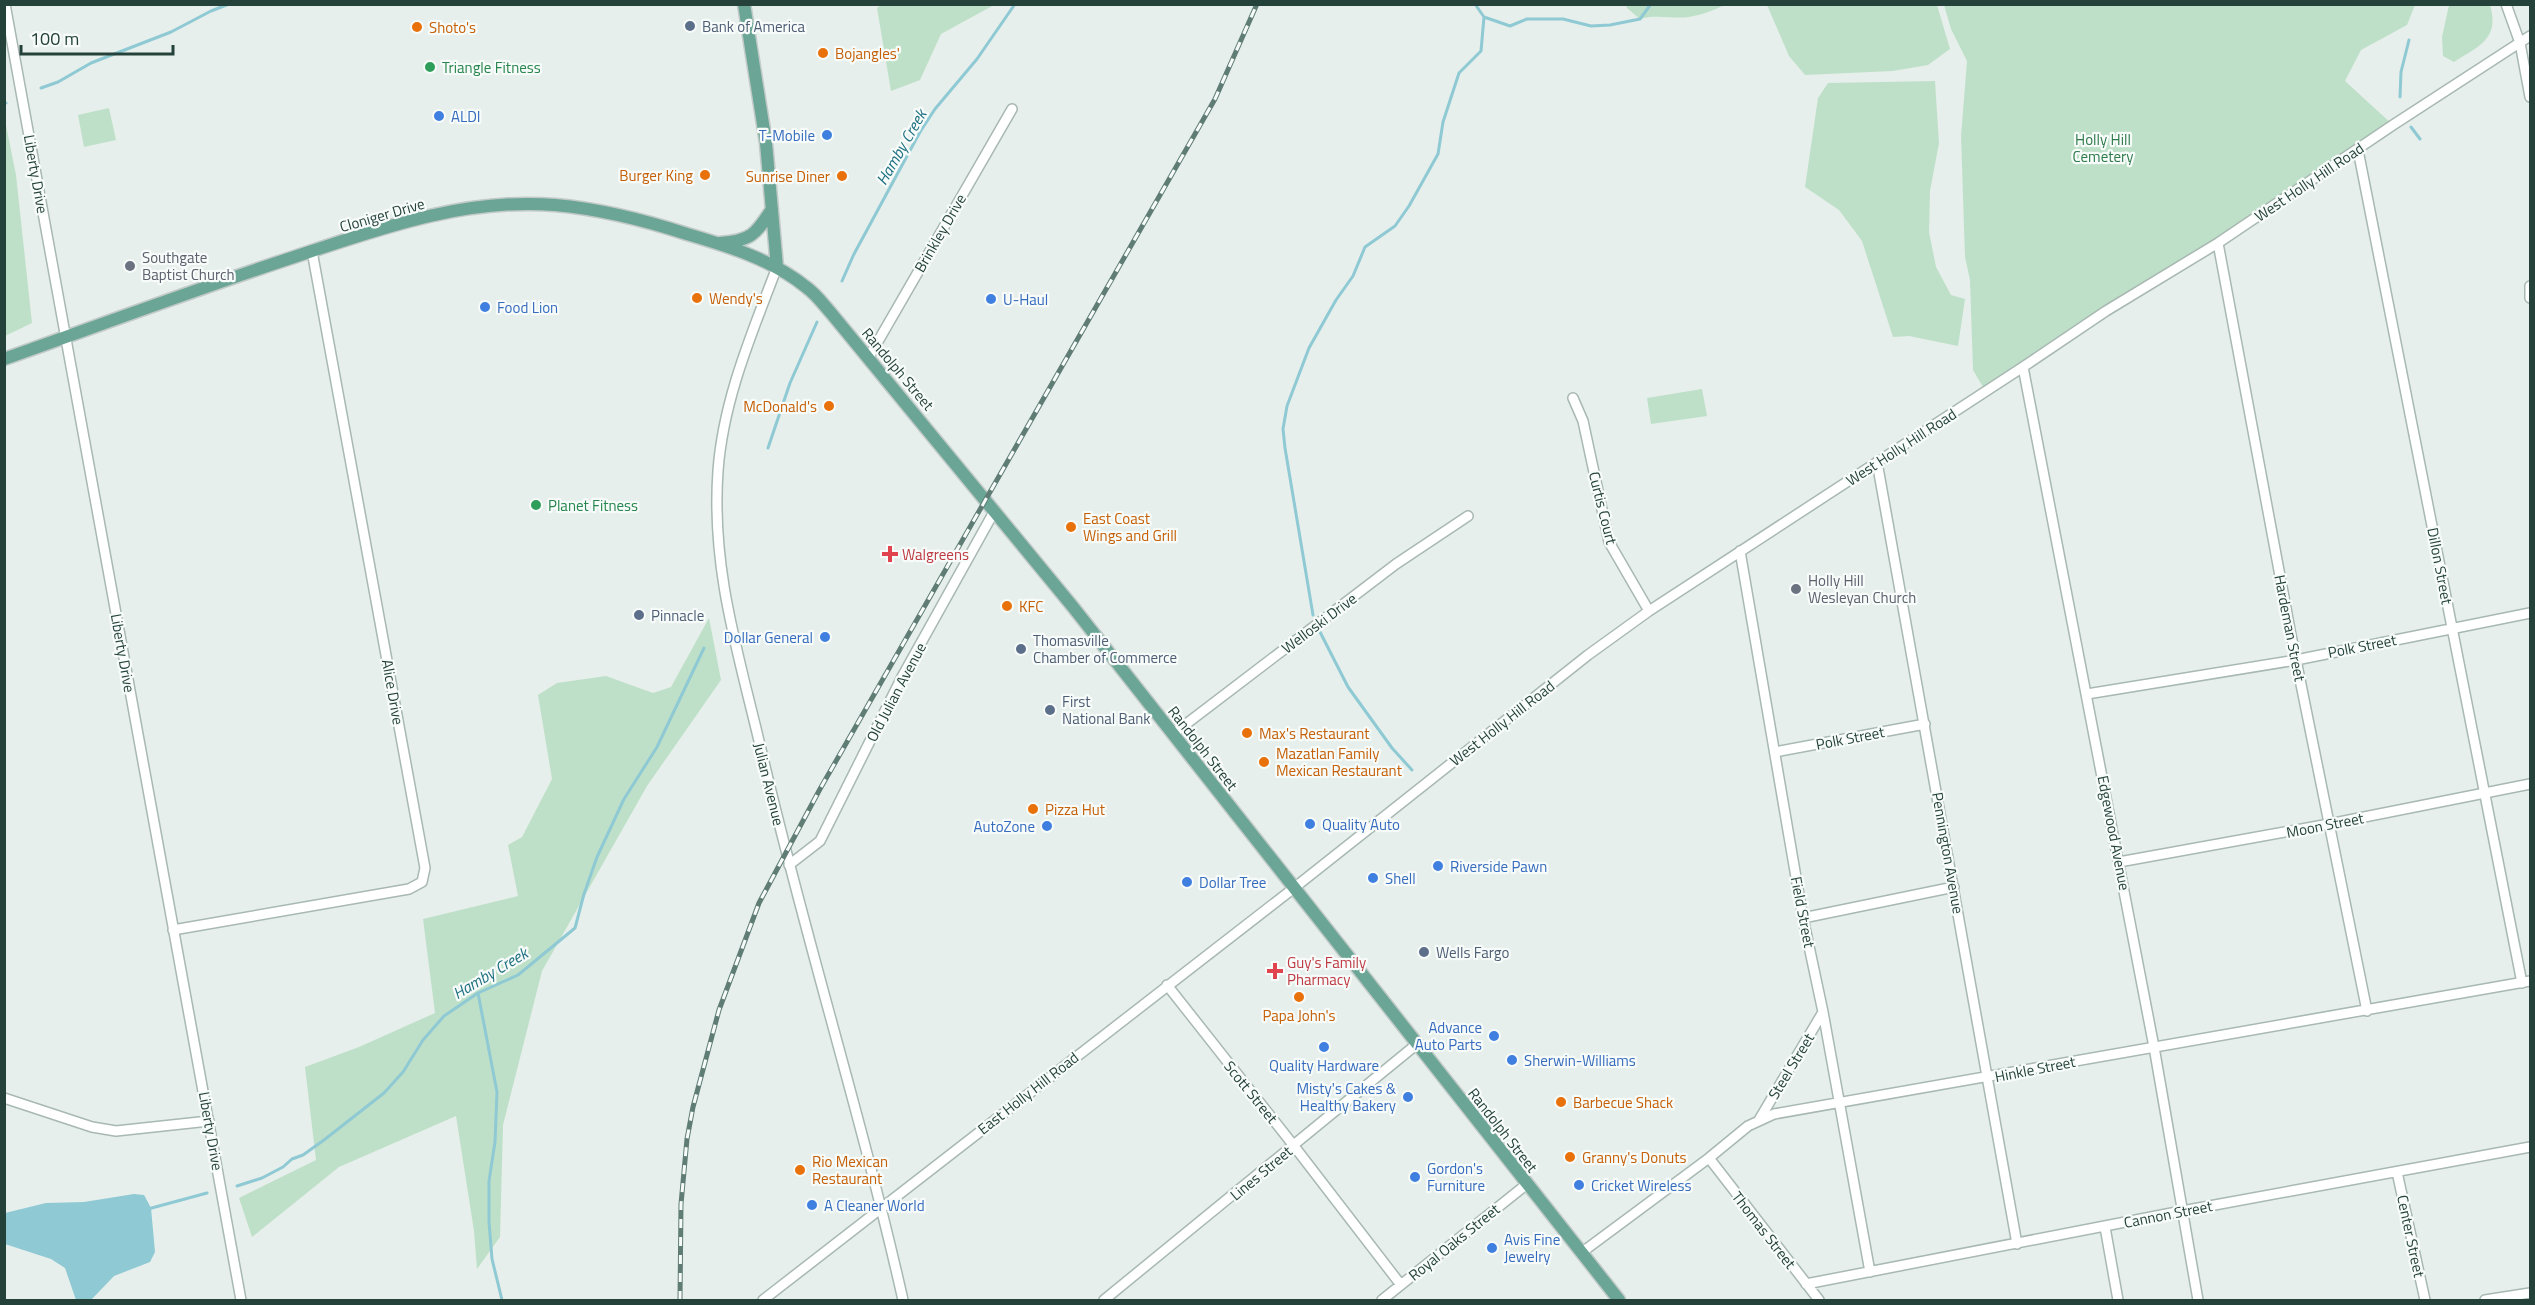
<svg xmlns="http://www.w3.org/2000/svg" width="2535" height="1305" viewBox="0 0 2535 1305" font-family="'Titillium Web',sans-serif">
  <rect width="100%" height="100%" fill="#e6efeb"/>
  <path fill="#bfe0c8" d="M882,4H994V5L941,34L920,80L891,91L877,8Z
    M1626,5V4L1725,5C1714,10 1701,15 1689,17C1672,19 1656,14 1640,19L1627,8Z
    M1767,5H1937L1950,49L1928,65L1893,71L1805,75L1789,56Z
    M1944,5H2415L2407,25L2361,50L2345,81L2393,125L1986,392L1973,370L1970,280L1965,257L1961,136L1967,61L1951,29Z
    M2449,5H2490C2500,39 2479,46 2454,62L2443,56L2442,37Z
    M1935,81L1939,143L1930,191L1929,232L1936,267L1951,295L1965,299L1958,346L1909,336L1893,337L1862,241L1839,210L1805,187L1818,98L1828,83Z
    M109,108L116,140L84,147L78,115Z
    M4,115L16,175L32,323L5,336Z
    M1702,389L1707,416L1651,424L1647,398Z
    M709,618L721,680L647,786L542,971L503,1125L500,1237L477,1269L474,1231L456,1116L339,1167L252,1237L239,1198L316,1160L305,1067L359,1047L435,1013L423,919L518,896L508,845L522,837L552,779L538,695L557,683L606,676L653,693L671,687Z"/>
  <path fill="#8ec9d4" d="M134,1194L144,1195L151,1208L155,1252L150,1262L114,1276L91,1300H76L65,1268L51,1259L5,1244V1213L46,1203L84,1202Z"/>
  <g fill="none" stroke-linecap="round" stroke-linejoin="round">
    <path stroke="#8ec9d4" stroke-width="3" d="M1475,4L1484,17L1510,26L1527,19H1563L1591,26L1610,25L1640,19L1651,4
      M41,88L58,82L91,63L171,32L211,11L229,4
      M2400,97L2401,72L2409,40
      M4,104L6,103
      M2411,127L2420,139
      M842,281L854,254L920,132L935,109L977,59L1015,4
      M768,448L790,383L817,322
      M1313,615L1285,448L1283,429L1287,406L1309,348L1336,300L1353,276L1365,247L1395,226L1409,206L1438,154L1443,122L1459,73L1481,51L1484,17
      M1319,630L1348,687L1392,748L1412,770
      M478,993L497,1092L495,1142L489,1181V1222L492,1259L502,1300
      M237,1186L262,1178L283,1167L292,1159L303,1155L324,1140L384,1093L403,1072L423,1040L444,1016L478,993L518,975L575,928L584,894L597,857L624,799L657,747L704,648
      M148,1209L207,1193"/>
    <g stroke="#a8b8b2" stroke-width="12">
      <path id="minor" d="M5,4L241,1300
        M2506,4L2520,43L2530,97
        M2358,150L2522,983
        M2218,243L2291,635L2367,1011
        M777,267C752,333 723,400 718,471C711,568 738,652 760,745C803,931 861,1114 903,1300
        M2530,286V298
        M869,357L1012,109
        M2023,367L2154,1047L2198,1300
        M1573,398L1583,421L1609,542L1649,611
        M1877,462L2017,1244
        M1740,551L1803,918L1823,1012L1870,1272
        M2087,694L2296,660L2530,613
        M1173,734L1396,564L1468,516
        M1775,752L1925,724
        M2119,862L2329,824L2530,784
        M789,865L820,841L902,677L995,510
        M1803,918L1954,887
        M173,930L409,889L422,882L425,868L312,251
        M1167,985L1294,1146L1401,1285
        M4,1098L92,1127L116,1131L209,1121
        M1759,1120L1823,1012
        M1709,1158L1819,1300
        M2397,1172L2425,1300
        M2105,1227L2118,1300
        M1581,1253L1709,1158L1748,1126L1774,1114L2530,981
        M1806,1284L2182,1211L2530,1147
        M763,1300L1294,888L1588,655L1649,611L2023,367L2106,311L2218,243L2393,125L2530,36
        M1104,1300L1417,1044
        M1382,1300L1527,1184
        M2485,1300L2530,1293"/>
    </g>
    <g stroke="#c2cac8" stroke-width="15">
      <path id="major" d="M744,4L766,143L777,267
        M720,243C751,241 756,234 772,209
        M4,359C97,326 189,292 282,261C370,232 461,197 555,205C601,209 644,220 687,234C728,246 773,260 806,287C816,294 823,304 831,313L1073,607L1619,1300"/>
    </g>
    <use href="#minor" stroke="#fff" stroke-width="9"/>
    <use href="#major" stroke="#6aa596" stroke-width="12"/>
    <g stroke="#5f7d75" stroke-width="5">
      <path id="rail" d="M680,1300L681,1204L687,1139L693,1107L719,1010L759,903L820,789L1215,99L1257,4"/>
    </g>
    <use href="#rail" stroke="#f7fbf9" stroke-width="3" stroke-dasharray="9" stroke-linecap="butt"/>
  </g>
  <g fill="#5c6f8a" stroke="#f7fbf9" stroke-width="2">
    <circle cx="690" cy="26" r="6"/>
    <circle cx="639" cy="615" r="6"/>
    <circle cx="1021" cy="649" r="6"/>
    <circle cx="1050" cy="710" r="6"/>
    <circle cx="1424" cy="952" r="6"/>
  </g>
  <g fill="#e8710a" stroke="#f7fbf9" stroke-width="2">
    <circle cx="417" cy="27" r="6"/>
    <circle cx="823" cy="53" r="6"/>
    <circle cx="705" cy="175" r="6"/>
    <circle cx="842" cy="176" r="6"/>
    <circle cx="697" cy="298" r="6"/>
    <circle cx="829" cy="406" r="6"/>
    <circle cx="1071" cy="527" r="6"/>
    <circle cx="1007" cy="606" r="6"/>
    <circle cx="1247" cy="733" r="6"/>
    <circle cx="1264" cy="762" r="6"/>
    <circle cx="1033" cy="809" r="6"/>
    <circle cx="1299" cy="997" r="6"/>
    <circle cx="1561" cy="1102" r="6"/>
    <circle cx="1570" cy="1157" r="6"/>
    <circle cx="800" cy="1170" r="6"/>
  </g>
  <g fill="#2e9e5b" stroke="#f7fbf9" stroke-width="2">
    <circle cx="430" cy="67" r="6"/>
    <circle cx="536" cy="505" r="6"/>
  </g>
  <g fill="#3f7fe0" stroke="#f7fbf9" stroke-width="2">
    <circle cx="439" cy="116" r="6"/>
    <circle cx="827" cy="135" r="6"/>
    <circle cx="991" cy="299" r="6"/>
    <circle cx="485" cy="307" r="6"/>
    <circle cx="825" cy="637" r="6"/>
    <circle cx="1310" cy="824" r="6"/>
    <circle cx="1047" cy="826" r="6"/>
    <circle cx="1438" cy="866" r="6"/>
    <circle cx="1373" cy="878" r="6"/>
    <circle cx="1187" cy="882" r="6"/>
    <circle cx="1494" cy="1036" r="6"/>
    <circle cx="1324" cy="1047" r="6"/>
    <circle cx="1512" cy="1060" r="6"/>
    <circle cx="1408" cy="1097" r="6"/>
    <circle cx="1415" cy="1177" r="6"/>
    <circle cx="1579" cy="1185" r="6"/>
    <circle cx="812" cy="1205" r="6"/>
    <circle cx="1492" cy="1248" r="6"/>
  </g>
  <g fill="#6b7280" stroke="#f7fbf9" stroke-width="2">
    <circle cx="130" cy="266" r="6"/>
    <circle cx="1796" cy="589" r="6"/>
  </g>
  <g fill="#e0444e" stroke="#f7fbf9" stroke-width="2">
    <path d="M887 545h6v6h6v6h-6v6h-6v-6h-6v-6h6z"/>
    <path d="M1272 962h6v6h6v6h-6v6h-6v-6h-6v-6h6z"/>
  </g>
  <g text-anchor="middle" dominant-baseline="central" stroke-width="4.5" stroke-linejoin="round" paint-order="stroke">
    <g font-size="15" fill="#4e5e75" stroke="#f7fbf9" text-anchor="start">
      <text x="702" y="26">Bank of America</text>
      <text x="651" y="615">Pinnacle</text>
      <text x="1033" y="640">Thomasville<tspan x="1033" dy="17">Chamber of Commerce</tspan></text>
      <text x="1062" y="701">First<tspan x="1062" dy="17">National Bank</tspan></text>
      <text x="1436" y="952">Wells Fargo</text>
    </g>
    <g font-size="15" fill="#c56008" stroke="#f7fbf9" text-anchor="start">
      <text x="429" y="27">Shoto's</text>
      <text x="835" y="53">Bojangles'</text>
      <text x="693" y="175" text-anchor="end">Burger King</text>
      <text x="830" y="176" text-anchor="end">Sunrise Diner</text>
      <text x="709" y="298">Wendy's</text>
      <text x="817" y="406" text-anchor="end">McDonald's</text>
      <text x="1083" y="518">East Coast<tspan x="1083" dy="17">Wings and Grill</tspan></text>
      <text x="1019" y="606">KFC</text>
      <text x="1259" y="733">Max's Restaurant</text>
      <text x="1276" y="753">Mazatlan Family<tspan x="1276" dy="17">Mexican Restaurant</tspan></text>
      <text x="1045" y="809">Pizza Hut</text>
      <text x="1299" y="1015" text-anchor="middle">Papa John's</text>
      <text x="1573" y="1102">Barbecue Shack</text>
      <text x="1582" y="1157">Granny's Donuts</text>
      <text x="812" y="1161">Rio Mexican<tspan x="812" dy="17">Restaurant</tspan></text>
    </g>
    <g font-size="15" fill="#27864d" stroke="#f7fbf9" text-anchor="start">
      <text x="442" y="67">Triangle Fitness</text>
      <text x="548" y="505">Planet Fitness</text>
    </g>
    <g font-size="15" fill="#366cbe" stroke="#f7fbf9" text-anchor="start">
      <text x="451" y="116">ALDI</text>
      <text x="815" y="135" text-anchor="end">T-Mobile</text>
      <text x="1003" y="299">U-Haul</text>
      <text x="497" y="307">Food Lion</text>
      <text x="813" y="637" text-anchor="end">Dollar General</text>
      <text x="1322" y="824">Quality Auto</text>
      <text x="1035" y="826" text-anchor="end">AutoZone</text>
      <text x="1450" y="866">Riverside Pawn</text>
      <text x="1385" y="878">Shell</text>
      <text x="1199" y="882">Dollar Tree</text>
      <text x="1482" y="1027" text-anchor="end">Advance<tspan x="1482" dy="17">Auto Parts</tspan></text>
      <text x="1524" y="1060">Sherwin-Williams</text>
      <text x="1324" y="1065" text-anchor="middle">Quality Hardware</text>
      <text x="1396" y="1088" text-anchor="end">Misty's Cakes &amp;<tspan x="1396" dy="17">Healthy Bakery</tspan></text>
      <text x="1427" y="1168">Gordon's<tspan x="1427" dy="17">Furniture</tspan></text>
      <text x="1591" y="1185">Cricket Wireless</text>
      <text x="824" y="1205">A Cleaner World</text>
      <text x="1504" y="1239">Avis Fine<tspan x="1504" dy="17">Jewelry</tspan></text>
    </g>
    <g font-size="15" fill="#2d7a4b" stroke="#f7fbf9">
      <text x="2103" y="139">Holly Hill<tspan x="2103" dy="17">Cemetery</tspan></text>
    </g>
    <g font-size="15" fill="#24423a" stroke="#f7fbf9">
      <text transform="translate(36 174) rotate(80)">Liberty Drive</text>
      <text transform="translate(2309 182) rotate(-34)">West Holly Hill Road</text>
      <text transform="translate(382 215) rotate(-16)">Cloniger Drive</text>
      <text transform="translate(940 233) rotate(-60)">Brinkley Drive</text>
      <text transform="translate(898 369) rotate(50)">Randolph Street</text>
      <text transform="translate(1901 447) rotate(-33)">West Holly Hill Road</text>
      <text transform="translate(1603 508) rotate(76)">Curtis Court</text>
      <text transform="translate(2440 566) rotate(79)">Dillon Street</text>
      <text transform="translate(1319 623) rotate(-37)">Welloski Drive</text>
      <text transform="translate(2290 628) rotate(79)">Hardeman Street</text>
      <text transform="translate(2362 646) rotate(-11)">Polk Street</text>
      <text transform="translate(123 653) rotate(80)">Liberty Drive</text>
      <text transform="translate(393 692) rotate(80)">Alice Drive</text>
      <text transform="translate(896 692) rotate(-62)">Old Julian Avenue</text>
      <text transform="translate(1502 723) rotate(-38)">West Holly Hill Road</text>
      <text transform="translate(1850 738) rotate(-11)">Polk Street</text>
      <text transform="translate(1203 748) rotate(52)">Randolph Street</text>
      <text transform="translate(769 784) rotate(76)">Julian Avenue</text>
      <text transform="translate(2325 825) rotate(-11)">Moon Street</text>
      <text transform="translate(2114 833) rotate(79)">Edgewood Avenue</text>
      <text transform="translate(1948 853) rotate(80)">Pennington Avenue</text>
      <text transform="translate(1803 912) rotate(79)">Field Street</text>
      <text transform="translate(1791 1066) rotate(-59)">Steel Street</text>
      <text transform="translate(2035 1069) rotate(-11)">Hinkle Street</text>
      <text transform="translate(1251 1092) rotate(51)">Scott Street</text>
      <text transform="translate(1028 1093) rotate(-38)">East Holly Hill Road</text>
      <text transform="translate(1503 1130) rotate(52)">Randolph Street</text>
      <text transform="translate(211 1131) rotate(80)">Liberty Drive</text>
      <text transform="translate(1261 1173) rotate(-40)">Lines Street</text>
      <text transform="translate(2168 1214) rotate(-11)">Cannon Street</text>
      <text transform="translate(1764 1230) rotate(52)">Thomas Street</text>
      <text transform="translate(2411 1236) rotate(78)">Center Street</text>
      <text transform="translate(1454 1242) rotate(-39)">Royal Oaks Street</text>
    </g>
    <g font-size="15" fill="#5b616d" stroke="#f7fbf9" text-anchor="start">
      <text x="142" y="257">Southgate<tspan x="142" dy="17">Baptist Church</tspan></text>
      <text x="1808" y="580">Holly Hill<tspan x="1808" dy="17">Wesleyan Church</tspan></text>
    </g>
    <g font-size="15" fill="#be3a42" stroke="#f7fbf9" text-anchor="start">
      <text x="902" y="554">Walgreens</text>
      <text x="1287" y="962">Guy's Family<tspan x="1287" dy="17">Pharmacy</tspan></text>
    </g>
    <g font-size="16" font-style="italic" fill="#1c6f80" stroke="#f7fbf9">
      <text transform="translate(901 147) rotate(-60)">Hamby Creek</text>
      <text transform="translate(490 973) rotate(-31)">Hamby Creek</text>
    </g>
  </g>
  <rect width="2535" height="1305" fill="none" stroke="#24423a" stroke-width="12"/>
  <path d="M21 45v9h152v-9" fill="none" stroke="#24423a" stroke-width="3"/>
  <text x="30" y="45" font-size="18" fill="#24423a" stroke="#f7fbf9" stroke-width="4.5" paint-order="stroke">100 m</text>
</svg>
